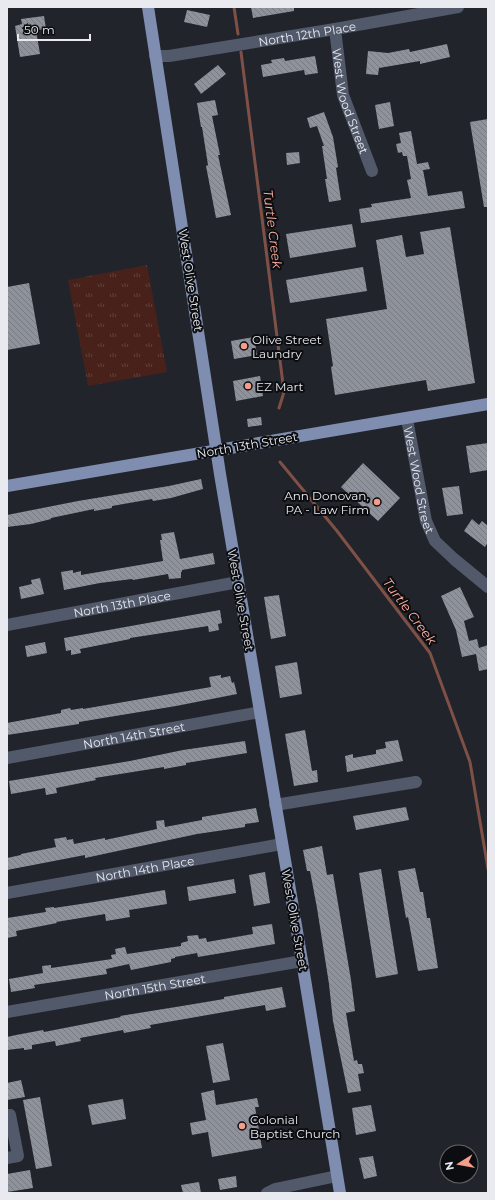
<svg xmlns="http://www.w3.org/2000/svg" width="495" height="1200" viewBox="0 0 495 1200" font-family="Montserrat,sans-serif">
  <defs>
    <pattern id="park-tufts" width="24" height="20" patternUnits="userSpaceOnUse"><rect width="24" height="20" fill="#48211a"/><path d="M3 7l-1-3M5 7V3M7 7l1-3M15 17l-1-3M17 17v-4M19 17l1-3" fill="none" stroke="#62413c"/></pattern>
    <pattern id="building-back-hatch" width="6" height="6" patternUnits="userSpaceOnUse"><rect width="6" height="6" fill="#8e929b"/><path d="M-1 5l2 2M0 0l6 6M5-1l2 2" fill="none" stroke="#787b82"/></pattern>
  </defs>
  <rect width="100%" height="100%" fill="#21242b"/>
  <path fill="url(#park-tufts)" d="M147,265L167,372L88,386L68,280Z"/>
  <g fill="none" stroke-linecap="round" stroke-linejoin="round">
    <path stroke="#7f5046" stroke-width="3" d="M234,7L238,34
      M241,52L284,392L279,408
      M280,462L337,531L430,653L470,762L488,869"/>
  </g>
  <path fill="url(#building-back-hatch)" d="M251,7H294V11L253,18Z
    M187,10L210,15L207,27L184,22Z
    M44,16L46,29L36,30L40,54L20,57L15,26L22,24L21,19Z
    M447,44L450,57L420,64V61L379,68L378,75L366,74L368,51L388,53L409,49L410,52Z
    M315,56L318,73L305,75L304,70L263,77L261,65L272,63L271,60L284,58L285,61Z
    M218,65L226,74L201,94L194,84Z
    M215,100L218,115L212,116L220,155H218L231,215L216,218L206,166L208,165L202,127H201L197,103Z
    M390,102L394,126L379,129L375,105Z
    M324,112L333,137L338,167L336,168L341,200L329,202L325,179H327L322,146H324L317,126L310,128L307,118Z
    M488,119V207H484L470,122Z
    M411,131L417,164L428,162L430,169L423,170L428,196L462,191L465,208L361,223L359,209L372,207L371,204L411,198L407,180L411,179L407,156H403L402,152L398,153L396,144L401,143L399,133Z
    M299,152L300,163L287,165L286,153Z
    M352,224L356,247L290,258L286,234Z
    M450,227L475,383L428,391L426,380L335,395L331,367L333,366L326,319L387,309L376,240L402,235L406,257L424,254L420,232Z
    M363,267L367,291L290,303L286,280Z
    M29,283L40,344L7,350V287Z
    M254,337L257,355L234,359L231,341Z
    M260,376L263,396L236,401L233,381Z
    M261,417L262,425L248,427L247,419Z
    M488,443V470L470,473L466,446Z
    M363,463L400,498L378,521L341,487Z
    M201,479L203,489L171,498L153,501L152,499L112,506V508L94,511V509L51,518V519L31,524L7,527V515L78,501L169,486Z
    M459,486L463,514L447,516L442,488Z
    M472,519L479,525L482,521L488,526V542L485,547L464,531Z
    M174,532L180,559L213,553L215,564L182,570V572H181V578L169,579L168,574L133,580L132,579L100,583L64,590L61,572L73,570V573L81,571V575L163,561L160,540H162L161,534Z
    M40,578L44,594L21,599L19,587L32,584L31,580Z
    M460,587L474,617L464,621L469,641L477,639L479,648L488,645V669L479,671L476,654L462,657L456,630L441,596Z
    M279,595L286,636L271,639L264,597Z
    M220,610L222,623L218,624L219,630L209,632L208,626L130,638V639L80,649L81,653L71,655V650L66,651L64,638Z
    M45,642L47,653L27,657L25,646Z
    M297,662L302,694L280,698L275,666Z
    M221,675V678L230,676L232,683L234,682L237,694L176,706L79,722V724L7,735V723L61,713V710L70,708L71,710L83,708V709L211,687L209,677Z
    M305,730L312,771L317,770L318,782L294,786L285,734Z
    M398,740L403,761L347,772L345,756L353,754V758L376,754V750L386,748L385,742Z
    M245,741L247,753L186,763V765L164,769V767L95,778L96,780L56,788L57,793L46,795L45,788L11,794L9,781L130,761L183,750Z
    M406,807L409,820L356,830L353,816Z
    M256,808L259,822L245,824V827L197,834L85,858V855L7,870V858L21,855V854L56,847L54,839L66,837L67,840L73,839L74,844L105,838V840L157,829L156,821L164,820L165,827L202,820V817Z
    M322,846L327,875L333,874L351,980L355,1011L346,1013L354,1061L357,1060L358,1064H362L364,1073L358,1074L361,1091L348,1093L333,1021L329,984L317,908L310,871H307L303,850Z
    M415,868L420,892H423L427,918H430L438,968L418,971L408,917L406,918L398,871Z
    M381,869L398,974L376,978L359,873Z
    M265,872L270,903L254,906L249,875Z
    M234,879L236,893L189,901L187,887Z
    M165,890L167,904L129,910L130,917L106,921L105,914L56,922L57,923L16,931L17,936L7,938V918L46,912L45,908L54,907V908L94,902Z
    M272,924L275,944L198,957L197,953L175,957V958L171,959V962L131,970L129,964L106,969L107,974L34,985L35,988L11,992L9,979L43,973L42,966L51,965V968L112,959L111,955L116,954L115,949L125,947L127,954L181,946V943L188,941L187,936L198,935L199,939L206,938L207,942L253,934L252,927Z
    M282,987L286,1007L266,1011L265,1005L150,1025L151,1028L124,1033L123,1030L80,1038L81,1041L56,1046L55,1041L32,1045V1049L24,1050V1048L7,1050V1037L16,1035L43,1030L44,1032L121,1017L120,1016L182,1006L224,999V997Z
    M223,1043L230,1080L213,1083L206,1046Z
    M21,1080L25,1097L7,1100V1083Z
    M214,1090L216,1105L257,1098L259,1107H255L262,1148L212,1157L208,1132L192,1135L190,1123L206,1120L201,1093Z
    M40,1097L52,1166L36,1169L23,1100Z
    M123,1099L126,1119L92,1125L88,1105Z
    M371,1105L376,1131L356,1135L352,1108Z
    M373,1156L377,1176L364,1179L359,1158Z
    M30,1170L33,1188L7,1192V1174Z
    M236,1176L237,1187L220,1190L218,1179Z
    M199,1182L201,1193H183L181,1185Z"/>
  <g fill="none" stroke-linecap="round" stroke-linejoin="round">
    <g stroke="#51596a" stroke-width="12">
      <path id="s1" d="M335,29L343,95L372,171"/>
      <path id="s2" d="M155,56H169L335,29L458,7"/>
      <path id="s3" d="M407,419L426,521L435,541L454,559L488,587"/>
      <path id="s4" d="M7,625L238,582"/>
      <path id="s5" d="M7,758L260,712"/>
      <path d="M275,805L416,782"/>
      <path id="s6" d="M7,893L282,844"/>
      <path id="s7" d="M7,1012L302,961"/>
      <path d="M7,1115H10L18,1156L7,1158"/>
      <path d="M267,1193L275,1189L337,1176"/>
    </g>
    <path stroke="#7e8db0" stroke-width="12" d="M148,7L220,474L302,961L340,1193
      M7,486L488,404"/>
  </g>
  <g fill="#f49d8b" stroke="#0c0d10" stroke-width="1.5">
    <circle cx="244" cy="346" r="4"/>
    <circle cx="248" cy="386" r="4"/>
    <circle cx="377" cy="502" r="4"/>
    <circle cx="242" cy="1126" r="4"/>
  </g>
  <g text-anchor="middle" dominant-baseline="central" stroke-width="4" stroke-linejoin="round" paint-order="stroke">
    <g font-size="12" fill="#e8eaef" stroke="#0c0d10">
      <text stroke="none"><textPath href="#s2" startOffset="154">North 12th Place</textPath></text>
      <text stroke="none"><textPath href="#s1" startOffset="74">West Wood Street</textPath></text>
      <text transform="translate(191 280) rotate(81)">West Olive Street</text>
      <text transform="translate(247 445) rotate(-10)">North 13th Street</text>
      <text stroke="none"><textPath href="#s3" startOffset="62">West Wood Street</textPath></text>
      <text transform="translate(241 600) rotate(80)">West Olive Street</text>
      <text stroke="none"><textPath href="#s4" startOffset="117">North 13th Place</textPath></text>
      <text stroke="none"><textPath href="#s5" startOffset="129">North 14th Street</textPath></text>
      <text stroke="none"><textPath href="#s6" startOffset="140">North 14th Place</textPath></text>
      <text transform="translate(295 920) rotate(80)">West Olive Street</text>
      <text stroke="none"><textPath href="#s7" startOffset="150">North 15th Street</textPath></text>
    </g>
    <g font-size="12" fill="#e8eaef" stroke="#0c0d10" text-anchor="start">
      <text x="252" y="339">Olive Street<tspan x="252" dy="14">Laundry</tspan></text>
      <text x="256" y="386">EZ Mart</text>
      <text x="369" y="495" text-anchor="end">Ann Donovan,<tspan x="369" dy="14">PA - Law Firm</tspan></text>
      <text x="250" y="1119">Colonial<tspan x="250" dy="14">Baptist Church</tspan></text>
    </g>
    <g font-size="13" font-style="italic" fill="#fdae9e" stroke="#0c0d10">
      <text transform="translate(273 229) rotate(83)">Turtle Creek</text>
      <text transform="translate(410 611) rotate(53)">Turtle Creek</text>
    </g>
  </g>
  <rect width="495" height="1200" fill="none" stroke="#e8eaef" stroke-width="16"/>
  <g transform="translate(459 1164) rotate(259)"><circle r="19" fill="#0c0d10" stroke="#646569"/>
  <path d="M0-3L7 15L0 10L-7 15Z" fill="#f49d8b"/>
  <text y="-6" font-size="11" font-weight="bold" text-anchor="middle" fill="#e8eaef">N</text>
  </g>
  <path d="M18 34v6h72v-6" fill="none" stroke="#e8eaef" stroke-width="2"/>
  <text x="24" y="34" font-size="12" fill="#e8eaef" stroke="#0c0d10" stroke-width="3" paint-order="stroke">50 m</text>
</svg>
